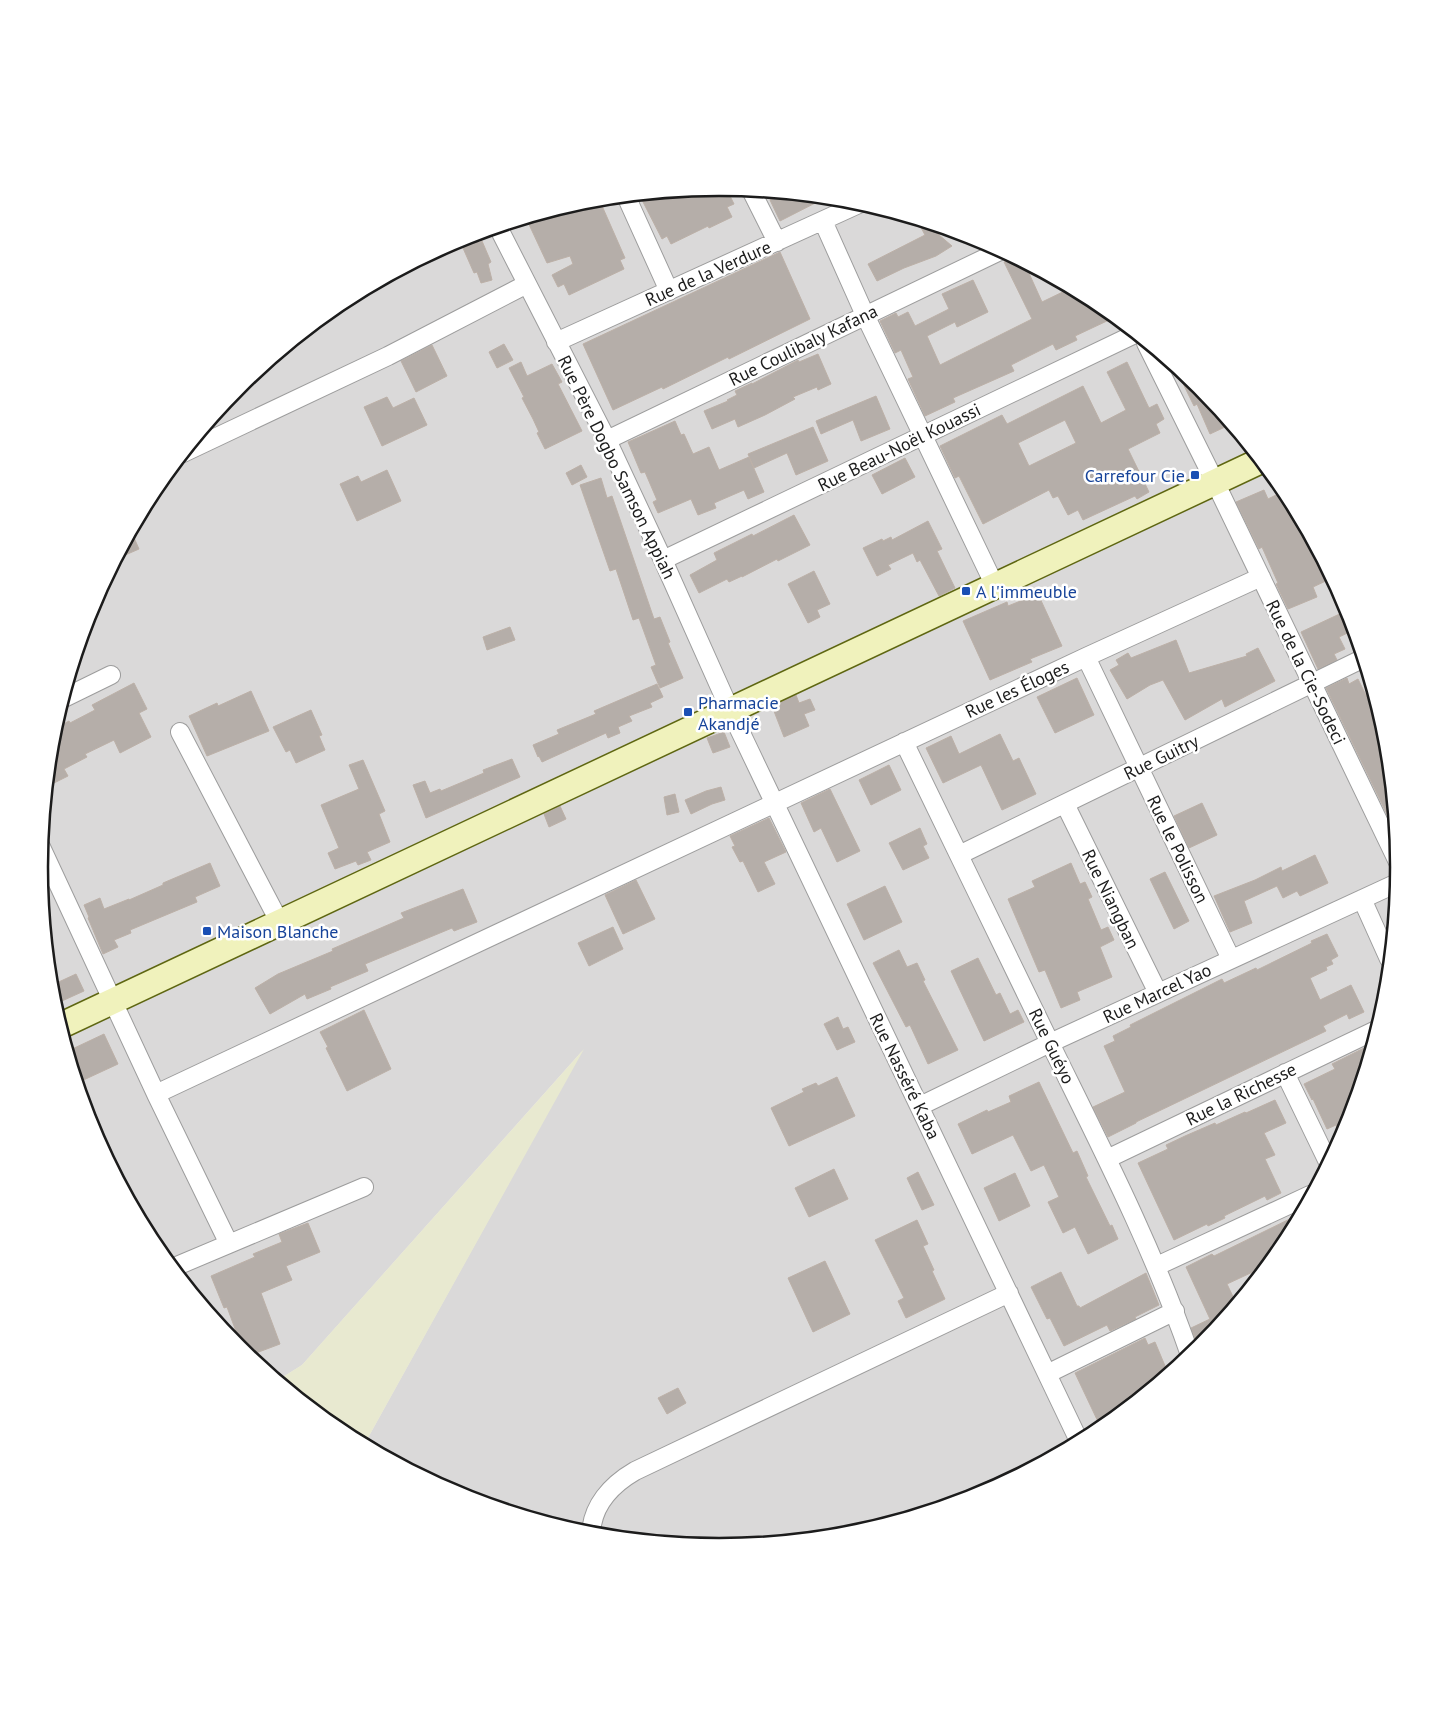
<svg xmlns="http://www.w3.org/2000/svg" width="1437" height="1734" viewBox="0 0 1437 1734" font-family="'PT Sans',sans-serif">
  <rect width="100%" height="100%" fill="#ece9e3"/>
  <path fill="#dad9d9" d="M719,187L851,200L979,239L1096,302L1199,387L1284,490L1347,607L1385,735L1398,867L1385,1000L1346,1127L1284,1245L1199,1348L1096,1432L978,1495L851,1534L718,1547L586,1534L458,1495L364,1445L582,1051L302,1365L278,1380L238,1347L153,1244L90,1127L52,999L39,867L52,734L91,607L153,489L238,386L341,302L459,239L586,200Z"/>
  <path fill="#e8e9d0" d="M584,1049L364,1445L341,1432L278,1380L302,1365Z"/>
  <path fill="#b5aea9" stroke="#bcb0a7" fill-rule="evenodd" d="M719,187L726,188L734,204L727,207L732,217L709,228L708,226L671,244L667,236L662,239L641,198L648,194Z
    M782,194L825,198L780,221L770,200Z
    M599,199L625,258L620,260L624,269L569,295L564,284L558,287L552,275L573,264L570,256L547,263L526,218L586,200Z
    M917,220L925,223L952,246L936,256L904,268L877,281L868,264L925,235Z
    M475,234L479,243L482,241L491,262L488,264L492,280L481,283L477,272L474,273L459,239Z
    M780,252L810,319L729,359L728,357L663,389L662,387L613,410L583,344Z
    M1014,258L1034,269L1028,271L1042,302L1071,288L1103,307L1109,320L1075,336L1077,340L1056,350L1053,344L1011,365L1014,371L953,398L955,402L925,416L908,379L913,377L901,350L895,353L880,321L896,313L898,317L908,312L915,326L949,309L942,294L973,280L988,312L957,327L955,322L927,336L940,365L1032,319L1004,262Z
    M504,344L513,360L497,368L489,352Z
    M432,345L447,376L416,392L401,361Z
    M818,354L831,384L818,390L817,387L793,397L795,399L765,415L738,427L735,419L712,429L704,411L728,401L727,400L737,395L735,391L752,383V384L798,360L799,362Z
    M521,362L527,376L552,364L562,382L558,384L582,431L545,449L537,433L539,432L533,419L522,398L524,397L509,368Z
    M1127,362L1149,408L1157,404L1164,419L1156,424L1160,433L1128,449L1149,492L1137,499L1135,496L1083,520L1078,510L1068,515L1058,496L1053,498L1049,490L983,524L959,476L955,478L940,446L1002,415L1007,424L1083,386L1101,423L1126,410L1107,372ZM1065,420L1076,443L1029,466L1018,443Z
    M1175,367L1199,387L1215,406L1225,427L1210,434L1197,404L1194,406Z
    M876,396L890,429L861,441L853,420L821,434L816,421Z
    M387,397L393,408L414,398L427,425L382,446L364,407Z
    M675,421L681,435L684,434L693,454L709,447L719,470L749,457L764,492L748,499L744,490L714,503L716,508L698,515L691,499L658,513L653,502L657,500L645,472L641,473L628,442Z
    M813,427L828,461L796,475L787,453L754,468L748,454Z
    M905,458L915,477L882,494L872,475Z
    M581,465L587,477L572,485L566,473Z
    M387,470L401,501L357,521L340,484L358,476L361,482Z
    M601,478L607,498L612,496L654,619L660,617L670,642L668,643L683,678L660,688L651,667L656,665L639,618L633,620L616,569L610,571L580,485Z
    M1264,490L1268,499L1284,491L1330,579L1313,587L1317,597L1288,609L1276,584L1278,583L1262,547L1259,549L1236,502Z
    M794,515L810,545L778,561L777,559L742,577V576L729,582L727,579L699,593L690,575L717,560L714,553L752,534L753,536Z
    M928,521L942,549L937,551L955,588L939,596L920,560L917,562L913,553L888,565L891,569L877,576L863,548L882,539L883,541L891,537L892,540Z
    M131,531L139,549L116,559L125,542Z
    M814,571L830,604L817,610L820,617L808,623L788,584Z
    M1038,594L1062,646L1030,659L1032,662L990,680L963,621L1007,602L1008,606Z
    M1346,611L1354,630L1339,637L1345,649L1334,654L1337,660L1318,669L1301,632Z
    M510,627L515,640L487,650L483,637Z
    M1176,640L1189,673L1247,656L1246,654L1258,648L1275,681L1225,707L1222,699L1185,720L1163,680L1150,685L1127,699L1110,670L1119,665L1116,660L1128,653L1131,658Z
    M1077,678L1094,715L1055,733L1037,697Z
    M1347,678L1349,684L1358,679L1380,724L1382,723L1385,735L1395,831L1326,688Z
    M134,683L147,709L139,713L151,737L120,753L114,740L85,754L87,757L64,769L68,776L54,783L53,780L47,783L54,729L69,721L70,723L95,710L92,705Z
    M657,684L663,697L650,703L652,707L629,716L632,721L618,727L620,733L608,738L606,733L542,762L539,756L538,757L533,745L559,734L557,730L596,714L594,711Z
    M251,691L269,731L207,756L189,716L217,703L218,706Z
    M796,695L799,703L810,699L815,710L804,714L809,726L784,737L772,706Z
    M311,710L322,735L319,736L325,750L296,763L290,750L286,752L273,727Z
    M724,732L730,747L713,753L707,738Z
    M1000,734L1013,761L1019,758L1036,794L1002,810L981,765L943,783L926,748L951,736L959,754Z
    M512,759L520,777L426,818L413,785L425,781L430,793L440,789L441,791L484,773L483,770Z
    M363,760L385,811L379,814L390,842L367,852L371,860L358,865L356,861L335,869L328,853L339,848L321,805L359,789L349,765Z
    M889,765L901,790L871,805L859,780Z
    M721,787L725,800L712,804L691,814L685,800L706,791Z
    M830,789L860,851L837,862L821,828L814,832L801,803Z
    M675,794L679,812L667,815L664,797Z
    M1202,803L1217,835L1189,848L1174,816Z
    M560,806L566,819L549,827L544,814Z
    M769,818L786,852L764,862L775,884L758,892L743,861L740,862L732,847L735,846L730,836Z
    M920,828L927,844L923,846L929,858L903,870L889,843Z
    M1315,855L1328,883L1300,896L1297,891L1283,898L1277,886L1244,901L1252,923L1230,932L1214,896L1255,880L1281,867L1282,871Z
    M210,863L220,886L195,897L197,902L130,930L131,933L114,940L118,947L103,954L88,918L89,917L84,905L100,898L104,909L129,899V900L163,885V883Z
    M1071,863L1080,884L1085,882L1092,897L1088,899L1101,930L1108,927L1114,940L1100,947L1112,977L1077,992L1080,1000L1061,1008L1045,970L1039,972L1008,899L1035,887L1032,881Z
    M1165,872L1189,921L1174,929L1150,879Z
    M636,880L655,919L623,934L605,895Z
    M885,886L902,922L864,940L847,904Z
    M463,889L477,922L454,931L452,928L365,964L368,971L330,987L331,989L307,999L305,994L270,1014L255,988L278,974L333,951L332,949L404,918L401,913Z
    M613,927L623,949L589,966L578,943Z
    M1327,934L1338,956L1331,960L1333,964L1326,967L1327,970L1310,978L1320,1000L1351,985L1364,1012L1349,1019L1347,1014L1323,1026L1326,1031L1136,1122V1123L1108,1137L1093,1107L1125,1092L1104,1046L1115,1041L1113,1036L1131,1027L1130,1025L1222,979L1224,983L1256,968L1257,970L1312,943L1311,941Z
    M899,950L907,967L917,963L925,980L923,981L958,1050L928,1064L910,1025L906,1027L873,963Z
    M978,958L996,995L1000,993L1010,1014L1018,1010L1024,1022L984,1041L951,971Z
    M76,974L84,991L53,1005L50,986Z
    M364,1010L391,1069L347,1091L326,1048L328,1047L320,1032Z
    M838,1017L843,1029L848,1027L855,1042L837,1050L824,1024Z
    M104,1034L118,1064L77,1083L68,1051Z
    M1372,1044L1346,1127L1341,1137L1336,1125L1327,1129L1313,1099L1312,1100L1304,1084L1335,1069L1332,1064Z
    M837,1077L855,1116L789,1146L771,1108L804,1092L802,1089L816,1083L818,1086Z
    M1039,1082L1073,1153L1077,1151L1088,1176L1086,1177L1110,1226L1112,1225L1118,1239L1088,1254L1075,1227L1063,1233L1048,1202L1059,1197L1044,1165L1031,1171L1013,1135L972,1154L958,1124L987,1110L988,1112L1011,1102L1009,1096Z
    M1275,1100L1286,1123L1264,1133L1275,1155L1265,1159L1281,1193L1267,1200L1265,1196L1224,1216L1225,1218L1208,1226L1207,1224L1174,1240L1138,1163L1168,1149L1166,1145L1185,1136L1215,1123L1216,1125L1245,1112L1246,1113Z
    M834,1169L848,1199L809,1217L795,1188Z
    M918,1172L934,1205L922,1210L907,1178Z
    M1015,1173L1030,1206L999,1221L984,1188Z
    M1300,1214L1284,1245L1265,1268L1258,1271L1257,1270L1227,1284L1236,1303L1199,1348L1191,1328L1210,1319L1186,1267L1212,1254L1214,1256Z
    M917,1220L928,1244L923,1246L934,1270L932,1271L945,1299L906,1318L898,1301L904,1298L875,1240Z
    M308,1223L320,1252L286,1266L292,1280L261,1293L280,1344L248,1356L244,1353L227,1307L224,1308L211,1276L255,1257L253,1254L282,1242L279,1234Z
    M825,1261L850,1314L813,1332L788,1278Z
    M1061,1272L1077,1306H1079L1080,1308L1146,1273L1159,1305L1135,1317L1136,1319L1110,1331L1107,1325L1064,1346L1050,1318L1047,1319L1031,1287Z
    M1145,1338L1148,1345L1155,1342L1168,1373L1101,1428L1075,1373Z
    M678,1388L686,1403L667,1414L658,1398Z"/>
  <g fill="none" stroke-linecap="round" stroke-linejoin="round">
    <g stroke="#9d9d9d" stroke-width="20">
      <path id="street" d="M751,190L777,242
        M626,196L669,291
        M823,221L865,315L995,586
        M498,227L607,440L663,560L730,710L1079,1441
        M556,342L861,203
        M1146,343L1215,482L1398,862
        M607,440L1000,251
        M183,453L388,356L527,284
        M663,560L1135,334
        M1086,657L1231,959
        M62,699L111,675
        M180,732L280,923
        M904,742C954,843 1001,944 1051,1045C1101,1147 1153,1248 1190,1355
        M1065,804L1158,993
        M41,847L156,1094L1086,657L1261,577
        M959,855L1362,659
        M1362,899L1389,959
        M1285,1073L1328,1162
        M156,1094L229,1244
        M920,1106L1050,1043L1397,883
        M1107,1159L1376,1030
        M1157,1266L1310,1195
        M172,1268L364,1187
        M1047,1374L1175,1311
        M591,1534C592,1506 611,1485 635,1471L1009,1293"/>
    </g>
    <g stroke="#5e6611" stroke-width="28">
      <path id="secondary" d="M60,1026L1260,461"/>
    </g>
    <use href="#street" stroke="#fff" stroke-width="18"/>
    <use href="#secondary" stroke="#f0f2bc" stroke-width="25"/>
  </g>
  <g fill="#1a4fb4" stroke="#fff" stroke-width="2">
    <rect x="1190" y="470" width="10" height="10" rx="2.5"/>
    <rect x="961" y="586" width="10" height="10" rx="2.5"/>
    <rect x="683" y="707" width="10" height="10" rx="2.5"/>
    <rect x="202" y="926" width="10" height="10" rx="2.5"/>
  </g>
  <g text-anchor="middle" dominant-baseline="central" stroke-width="5" stroke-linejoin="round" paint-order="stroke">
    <g font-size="18" fill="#1c1c1c" stroke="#fff">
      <text transform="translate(708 273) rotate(-24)">Rue de la Verdure</text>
      <text transform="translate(803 345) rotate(-26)">Rue Coulibaly Kafana</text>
      <text transform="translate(899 447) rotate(-26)">Rue Beau-Noël Kouassi</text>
      <text transform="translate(617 467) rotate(64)">Rue Père Dogbo Samson Appiah</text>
      <text transform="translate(1306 672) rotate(64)">Rue de la Cie-Sodeci</text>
      <text transform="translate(1017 689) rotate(-25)">Rue les Éloges</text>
      <text transform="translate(1161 757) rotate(-26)">Rue Guitry</text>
      <text transform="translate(1178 849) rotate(64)">Rue le Polisson</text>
      <text transform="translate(1111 899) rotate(64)">Rue Niangban</text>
      <text transform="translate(1157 993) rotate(-25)">Rue Marcel Yao</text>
      <text transform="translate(1052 1046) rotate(64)">Rue Guéyo</text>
      <text transform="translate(905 1076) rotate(64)">Rue Nasséré Kaba</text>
      <text transform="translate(1241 1094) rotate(-26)">Rue la Richesse</text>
    </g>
    <g font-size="18" fill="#164399" stroke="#fff" text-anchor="start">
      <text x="1185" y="475" text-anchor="end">Carrefour Cie</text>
      <text x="976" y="591">A l'immeuble</text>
      <text x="698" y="702">Pharmacie<tspan x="698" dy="21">Akandjé</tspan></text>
      <text x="217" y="931">Maison Blanche</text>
    </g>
  </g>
  <path d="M0 0H1437V1734H0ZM48 867a671 671 0 1 1 1342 0a671 671 0 1 1-1342 0Z" fill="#fff" fill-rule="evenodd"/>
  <path fill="none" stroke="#1c1c1c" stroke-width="2.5" d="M48 867a671 671 0 1 1 1342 0a671 671 0 1 1-1342 0Z"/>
</svg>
